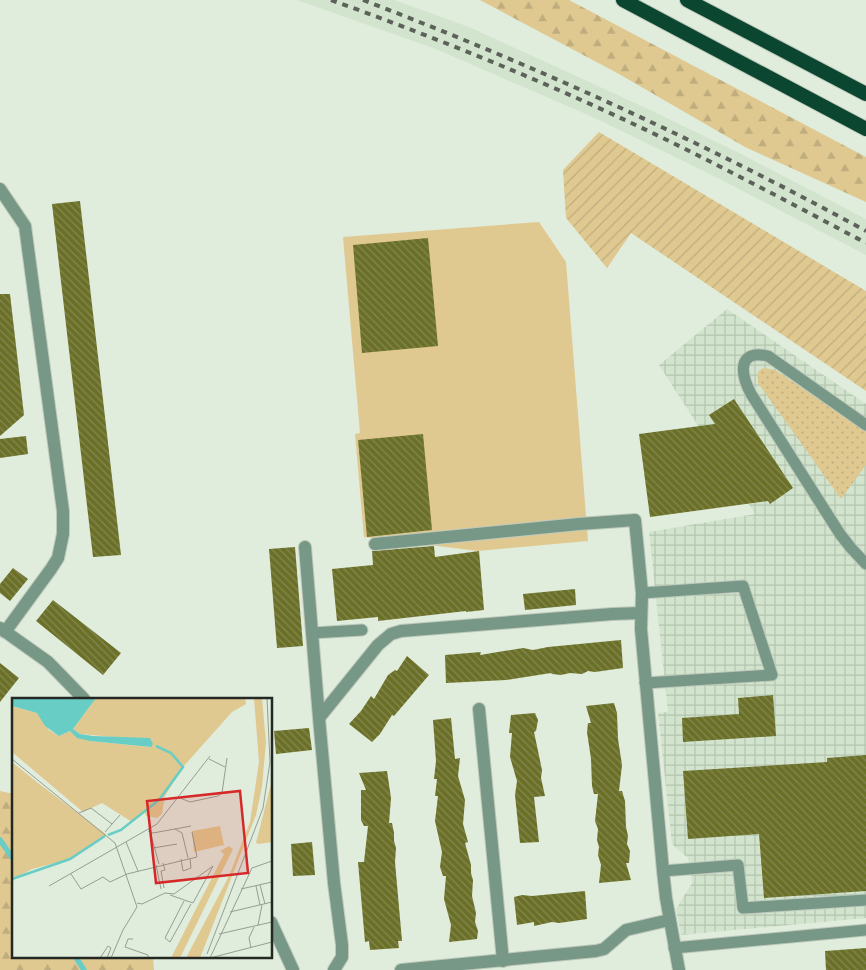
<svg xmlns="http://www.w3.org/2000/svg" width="866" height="970" viewBox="0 0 866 970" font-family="'DM Sans',sans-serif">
  <defs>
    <pattern id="industrial-grid" width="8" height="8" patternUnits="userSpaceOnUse" patternTransform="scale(1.25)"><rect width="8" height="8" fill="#d2e4cd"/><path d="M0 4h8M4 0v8" fill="none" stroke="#b4c4b0"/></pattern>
    <pattern id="grass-dots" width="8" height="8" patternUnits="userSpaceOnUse" patternTransform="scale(1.25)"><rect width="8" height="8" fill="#e0c991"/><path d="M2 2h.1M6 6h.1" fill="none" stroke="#c0ad7d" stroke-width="1.8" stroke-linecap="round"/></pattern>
    <pattern id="forest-firs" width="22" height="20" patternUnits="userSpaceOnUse" patternTransform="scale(1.25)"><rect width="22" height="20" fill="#e0c991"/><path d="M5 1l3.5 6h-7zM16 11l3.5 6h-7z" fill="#c0ad7d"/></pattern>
    <pattern id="garden-furrows" width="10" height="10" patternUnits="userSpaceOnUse" patternTransform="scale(1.25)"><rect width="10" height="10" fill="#e0c991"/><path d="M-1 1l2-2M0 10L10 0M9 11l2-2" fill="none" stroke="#c0ad7d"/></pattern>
    <pattern id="building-back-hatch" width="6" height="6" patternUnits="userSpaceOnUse" patternTransform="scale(1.25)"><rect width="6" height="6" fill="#6b7027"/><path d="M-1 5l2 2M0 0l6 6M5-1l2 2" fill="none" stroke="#848754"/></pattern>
  </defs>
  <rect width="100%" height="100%" fill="#e0ecdc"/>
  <path fill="#d2e4cd" d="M297,0H394L469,27L648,109L737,152L866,219V255L712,175L597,119L436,49Z"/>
  <path fill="url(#industrial-grid)" d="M727,309L866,404V918L681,935L676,909L692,883L688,858L672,844L658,713L668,712L649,532L755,514L659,365Z"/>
  <path fill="url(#grass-dots)" d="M763,368L775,370L866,431V465L841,499L758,383V372Z"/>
  <path fill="url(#forest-firs)" d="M480,0H569L866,157V202L745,147L619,74Z
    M0,791L14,794V956H153L154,970H0Z"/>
  <path fill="url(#garden-furrows)" d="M599,132L866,291V391L631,233L607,268L566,218L563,170Z"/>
  <path fill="#e0c991" d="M539,222L566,262L588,541L478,551L364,537L355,434L360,433L343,237Z"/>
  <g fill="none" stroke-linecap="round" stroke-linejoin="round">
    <path stroke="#68cdc4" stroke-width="5.5" d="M0,840L14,860
      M75,956L84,970"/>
  </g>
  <path fill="url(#building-back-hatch)" d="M80,201L121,555L93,557L52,204Z
    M428,238L438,346L362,353L353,245Z
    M0,294H10L24,415L0,436Z
    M734,399L793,488L770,504L768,501L650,517L639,434L715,424L709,415Z
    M423,434L432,530L367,537L358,440Z
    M26,436L28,454L0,458V439Z
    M434,546L435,557L479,551L484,610L466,612V611L378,621V617L337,621L332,569L373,565L372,551Z
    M295,547L303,646L277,648L269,549Z
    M13,568L28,579L10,601L0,593V584Z
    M575,589L576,605L525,610L523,594Z
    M53,600L121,653L103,675L36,621Z
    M621,640L623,668L595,672L588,671L582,674L570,673L561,675L552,674L551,673L506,680L446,683L445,655L481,652L480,655L523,648L533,650L548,647Z
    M407,656L429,675L394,716L392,715L380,734L372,742L349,724L361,711L371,696L374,699L388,675L395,670L397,671Z
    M0,663L19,678L0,702Z
    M773,695L776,736L683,742L682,718L739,714L738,698Z
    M614,703L617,713L618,739L622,765L619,791H622L625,801L626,827L628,836L627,844L630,851L629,863H626L631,880L599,883L601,865L598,855L599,847L597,840L598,829L595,821L598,794H594L592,786L591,759L587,732L588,723H591L586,706Z
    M535,713L538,720L536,731L534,732L542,770L541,778L545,796L534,797L539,842L520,843L515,795L517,781L510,757L512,733H509L511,715Z
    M451,718L455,759L460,758L458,776L465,800L463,824L468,842L465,843L471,865V873L473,880L472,896L476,913L475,922L478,931L477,939L449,942L451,925L444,899L446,876H443L440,867L442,852L435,821L438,796H435L437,779H434L436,761L433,720Z
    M309,728L312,750L276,754L274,731Z
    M866,755V891L764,898L759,834L688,839L683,771L827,762V758Z
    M387,771L391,798L389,823H392L394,833V841L396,848L395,862L402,941H398L399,948L370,950L369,941L365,942L358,862H364L368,826H364L361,820V790H366L359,773Z
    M312,842L315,875L293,876L291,844Z
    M585,891L587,919L559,923L552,922L534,926V922L517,925L514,897L522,895L532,896Z
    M866,948V970H826L825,951Z"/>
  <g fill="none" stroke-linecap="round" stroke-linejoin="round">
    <g stroke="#bec9bb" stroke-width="13">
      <path id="service" d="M866,425L768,356C736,349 741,375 751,394L840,534L851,548L866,564
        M642,593L743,586L772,675L645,683
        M312,633L362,630
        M663,871L738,865L743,908L866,900
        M674,948L866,930"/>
    </g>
    <g stroke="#bec9bb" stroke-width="14">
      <path id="minor" d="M0,189L25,226L63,511V534L58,558L51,569L5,632
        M375,544L579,524L635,520L642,593L641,629L663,871L666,898L679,970
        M305,547L319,718
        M0,628L48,662L84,699
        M479,709L503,961
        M271,922L293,970
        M334,970L342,957V945L334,883L319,718L378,645L391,634L401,631L612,614L641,613
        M401,970L596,951L604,949L626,930L669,920"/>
    </g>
    <g stroke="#bec9bb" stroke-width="16">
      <path id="trunk" d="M623,0L866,129
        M687,0L866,94"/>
    </g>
    <use href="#service" stroke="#779787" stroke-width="11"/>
    <use href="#minor" stroke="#779787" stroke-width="12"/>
    <use href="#trunk" stroke="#0b4630" stroke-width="14"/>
    <path stroke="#5c6259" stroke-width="4" stroke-dasharray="6 6" stroke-linecap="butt" d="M331,0C445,41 558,87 667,140C734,173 800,208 866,243
      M363,0C536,66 703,142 866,231"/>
  </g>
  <g transform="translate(12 698)">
    <rect width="260" height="260" fill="#e0ecdc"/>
    <path d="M260,82V144L247,146L244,145Z" fill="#e0c991"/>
    <path d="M84,0H233L234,6L220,14L171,69L153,98L150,116L145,120L134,118L133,114L120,124L90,105L71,114L0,54V8L25,15L37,32L47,38L58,33L78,43L138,49L135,42L68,36L61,31ZM242,0H250L254,44L250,89L244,117L188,260H174L217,178L238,124L247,64ZM0,64L26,85L95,137L55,162L20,171L0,182Z" fill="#e0c991"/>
    <path d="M90,15L112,32L113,34L78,31ZM24,21L22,33L39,38L24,37L12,25Z" fill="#e0c991"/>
    <path d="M217,148L221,151L168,260H159L212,156L208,153Z" fill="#e0c991"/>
    <path d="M208,128L212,147L182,154L180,133Z" fill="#e0c991"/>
    <path d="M0,0H84L61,31L68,36L81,38L138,40L141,46L139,49L78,43L65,40L58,33L47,38L33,28L25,15L0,8Z" fill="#68cdc4"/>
    <path fill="none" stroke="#68cdc4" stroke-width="2.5" d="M96,137L109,132L147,102L171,69L159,55L144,48M0,181L58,161L93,138"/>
    <path fill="none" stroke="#959e92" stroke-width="1" d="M0,61L103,145L125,209L111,232L99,260M197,61L213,69M168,100L178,104L206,98L210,95L215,60M67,115L79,110L100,126M163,131L179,128M136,133L141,135L163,131L170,135L176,160M93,134L108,117M139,137L147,166M114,144L126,173M141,150L165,146M169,161L171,173L179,170L178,160M151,165L153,172L149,173L152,190M144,167L149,191M59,176L69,191L91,179L98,184L115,176M115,176L185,159L180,134M248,187L253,206M37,188L145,126L198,58M244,188L248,207M229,191L260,184M172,203L153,240L158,244L179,206M125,205L130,206L153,195L162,196L201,168L181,205L158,197M218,214L260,204M246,227L250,207M207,236L260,224M121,241H116L113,249L136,257V260M239,250L237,240L242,229M195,256L251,110L258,64L255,0M88,260L96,248L99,250L95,260M198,260L240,170L260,163M198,260L260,244"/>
    <path fill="#d62828" fill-opacity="0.15" stroke="#d62828" stroke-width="2.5" d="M228,93L236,175L144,185L135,103Z"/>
    <rect width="260" height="260" fill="none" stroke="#242822" stroke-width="2.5"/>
  </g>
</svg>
